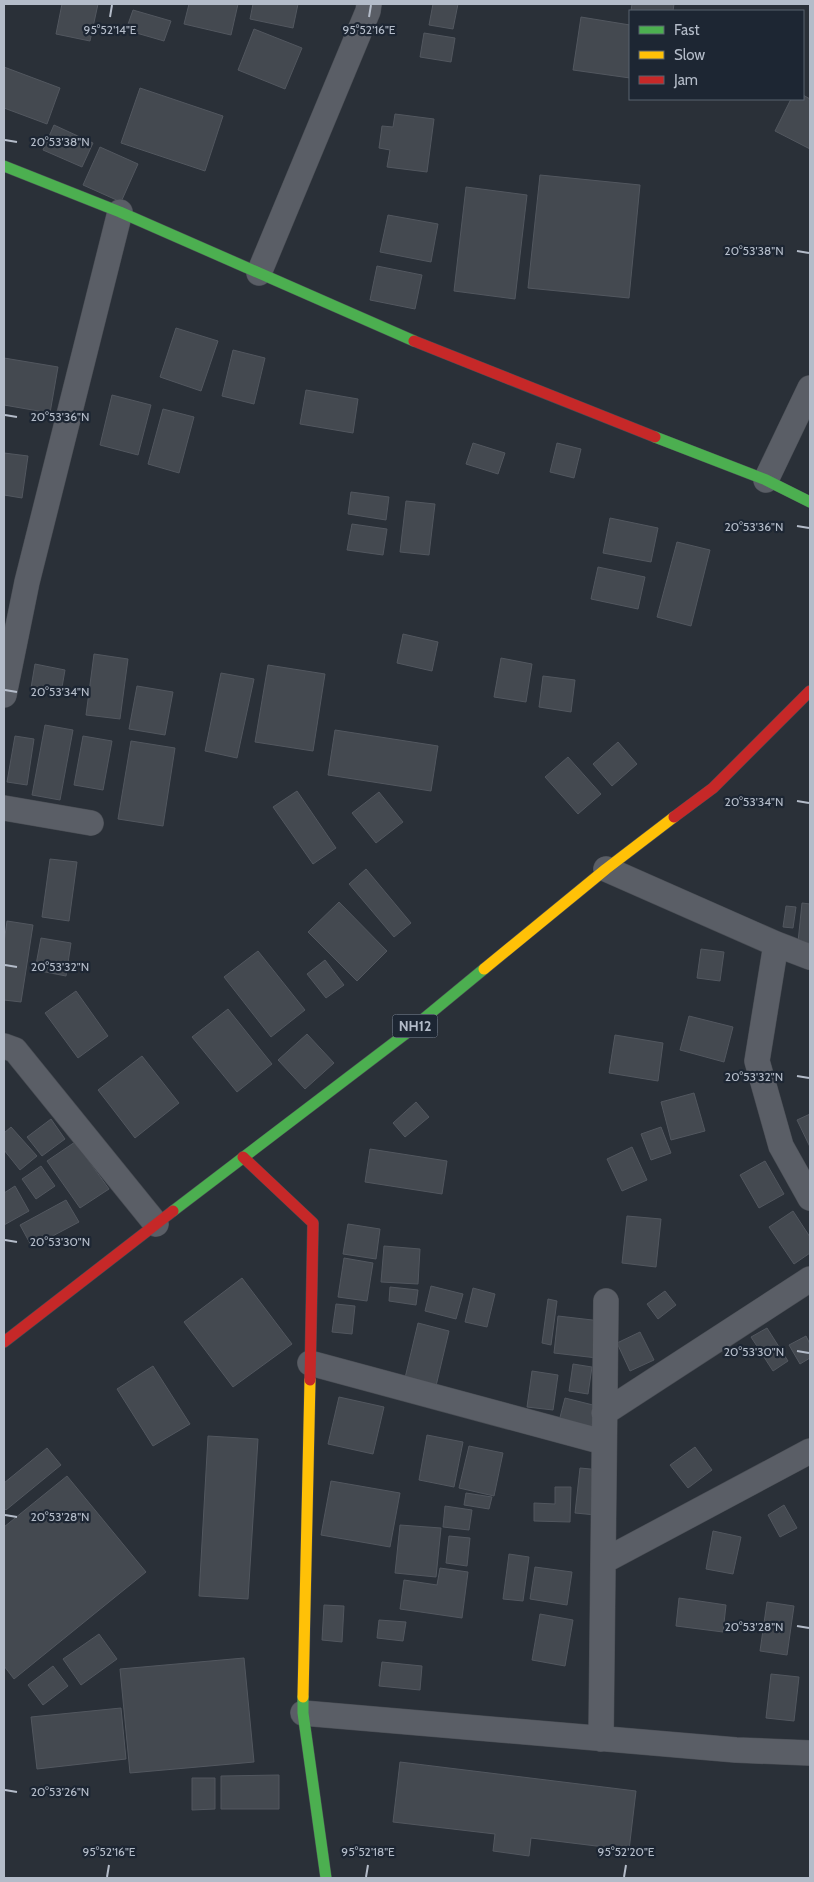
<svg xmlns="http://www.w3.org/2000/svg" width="814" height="1882" viewBox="0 0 814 1882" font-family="Cabin,sans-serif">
  <rect width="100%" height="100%" fill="#2a3038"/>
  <path fill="#444950" stroke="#52575f" d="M62,4H98L90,41L56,34Z
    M189,4H238L231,35L184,24Z
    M253,4H298L293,28L250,19Z
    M433,4H458L453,29L429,25Z
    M632,4H674L673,11H631Z
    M133,10L171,21L164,41L126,30Z
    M581,17L630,25V78L573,70Z
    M254,29L302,48L285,89L238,70Z
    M424,33L455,38L451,62L420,57Z
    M4,67L60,88L47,124L4,108Z
    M140,88L223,116L205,171L121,143Z
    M803,95L810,99V149L775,131L791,99H803Z
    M395,114L434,119L427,172L387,167L390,150L379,148L382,126L393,127Z
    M54,125L93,143L82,167L43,150Z
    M100,147L138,164L121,202L83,185Z
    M540,175L640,185L629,298L528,288Z
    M466,187L527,195L515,299L454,291Z
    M388,215L438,224L431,262L380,252Z
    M377,266L422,275L415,309L370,300Z
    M176,328L218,341L201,391L160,377Z
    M233,350L265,358L254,404L222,396Z
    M4,358L58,367L50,413L4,405Z
    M306,390L358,399L353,433L300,424Z
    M112,395L151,405L138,455L100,445Z
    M163,409L194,417L179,473L148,464Z
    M473,443L505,453L498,474L466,464Z
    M557,443L581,449L574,478L550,472Z
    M4,453L28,456L22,498L4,495Z
    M351,492L389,497L386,520L348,514Z
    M406,501L435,504L429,555L400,552Z
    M610,518L658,528L651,562L603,553Z
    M352,524L387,529L383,555L347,550Z
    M677,542L710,550L691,626L657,617Z
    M598,567L645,577L638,609L591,599Z
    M403,634L438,642L432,671L397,663Z
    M94,654L128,659L120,719L86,715Z
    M501,658L532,664L526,702L494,697Z
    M35,664L65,670L61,693L31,688Z
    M268,665L325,674L313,751L255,742Z
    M221,673L254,679L237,758L205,751Z
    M543,676L575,680L571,712L539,707Z
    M137,686L173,692L165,735L129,729Z
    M45,725L73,730L60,800L32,795Z
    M335,730L438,746L431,791L328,775Z
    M15,736L34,739L27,785L7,782Z
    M83,736L112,741L103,790L74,785Z
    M131,741L175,748L163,826L118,819Z
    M618,742L637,764L612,786L593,764Z
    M568,757L601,794L578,814L545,777Z
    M297,791L336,848L313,864L273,807Z
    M379,792L403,822L376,843L352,813Z
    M50,859L77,862L69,921L42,917Z
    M366,869L411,923L394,937L349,884Z
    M339,902L387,951L357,981L308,932Z
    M802,903L810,904V943L798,942Z
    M786,906L796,907L793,928L783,927Z
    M7,921L33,925L21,1002L4,1000V943Z
    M41,938L71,943L66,976L35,970Z
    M701,949L724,952L720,981L697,978Z
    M258,951L305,1010L271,1037L224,977Z
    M325,960L344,985L326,998L307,974Z
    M76,991L108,1036L78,1058L45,1013Z
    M228,1009L272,1064L237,1092L192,1037Z
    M689,1016L733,1027L724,1062L680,1050Z
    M307,1034L334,1063L305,1089L278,1060Z
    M615,1035L663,1043L658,1081L609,1073Z
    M142,1056L179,1103L135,1138L98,1090Z
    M694,1093L705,1131L671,1140L661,1102Z
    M416,1102L429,1117L405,1137L393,1123Z
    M810,1114V1147L797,1120Z
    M51,1119L65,1139L42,1156L27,1137Z
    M11,1127L37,1156L20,1170L4,1150V1133Z
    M661,1127L671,1153L651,1160L641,1134Z
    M75,1142L109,1189L80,1208L47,1161Z
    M632,1147L647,1180L622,1191L607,1159Z
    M370,1149L447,1161L442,1194L365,1182Z
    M765,1161L784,1194L759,1208L740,1175Z
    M41,1166L55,1186L36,1199L22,1179Z
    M15,1186L29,1211L4,1225V1193Z
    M66,1200L79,1222L32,1247L20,1225Z
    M793,1211L810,1237V1253L794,1264L769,1227Z
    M627,1216L661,1219L656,1267L622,1263Z
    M348,1224L380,1229L376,1259L343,1254Z
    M384,1246L420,1249L418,1284L381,1282Z
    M344,1258L373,1263L367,1301L338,1297Z
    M242,1278L292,1344L233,1387L184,1322Z
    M431,1286L463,1294L456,1319L425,1311Z
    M390,1287L418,1290L416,1305L389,1301Z
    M473,1288L495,1294L487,1327L465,1322Z
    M665,1291L676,1305L658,1319L647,1304Z
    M548,1299L557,1301L551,1345L542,1343Z
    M336,1304L355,1306L352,1334L332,1332Z
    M558,1316L601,1321L597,1358L554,1353Z
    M418,1323L449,1331L436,1386L405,1378Z
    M767,1328L788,1361L773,1371L751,1337Z
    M640,1332L654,1360L630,1371L617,1343Z
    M806,1336L810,1344V1358L800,1364L789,1345Z
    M573,1364L592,1367L588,1394L569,1391Z
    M153,1366L190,1424L153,1446L117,1389Z
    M532,1371L558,1375L553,1410L527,1407Z
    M339,1397L384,1407L373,1454L328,1444Z
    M565,1398L597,1406L590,1433L558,1425Z
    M427,1435L463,1442L454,1487L419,1480Z
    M208,1436L258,1439L248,1599L199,1596Z
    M469,1446L503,1453L494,1496L459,1488Z
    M695,1447L712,1470L688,1488L670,1465Z
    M47,1448L61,1465L6,1510L4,1508V1483Z
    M580,1468L601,1470L596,1515L575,1513Z
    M67,1476L146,1572L14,1679L4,1666V1527Z
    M331,1481L400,1493L390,1547L321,1535Z
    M555,1487H571L570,1522L534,1521V1503L555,1504Z
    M466,1493L492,1497L489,1509L464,1505Z
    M784,1505L797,1528L780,1537L768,1515Z
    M445,1506L472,1510L469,1530L443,1527Z
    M400,1525L441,1528L436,1577L395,1573Z
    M713,1531L741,1537L733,1574L706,1569Z
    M449,1536L470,1538L467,1566L446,1563Z
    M509,1554L529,1557L523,1601L503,1599Z
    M535,1567L572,1572L567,1605L530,1599Z
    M440,1568L468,1572L462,1618L400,1609L404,1580L437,1585Z
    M679,1598L726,1605L723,1632L676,1626Z
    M767,1602L794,1606L787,1655L760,1651Z
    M324,1605L344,1606L342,1642L322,1640Z
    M540,1614L573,1620L565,1666L532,1660Z
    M379,1620L406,1622L403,1641L377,1638Z
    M99,1634L117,1659L81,1685L63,1659Z
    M244,1658L254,1762L130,1773L120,1669Z
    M382,1662L422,1666L420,1690L379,1686Z
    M53,1666L68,1686L43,1705L28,1685Z
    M771,1674L799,1677L794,1721L766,1718Z
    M121,1708L126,1759L37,1769L31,1717Z
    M400,1762L636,1791L629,1850L531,1838L529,1856L493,1851L495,1834L393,1822Z
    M279,1775V1809H221V1776Z
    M192,1778H215V1809L192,1810Z"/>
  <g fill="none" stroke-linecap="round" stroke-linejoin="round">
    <g stroke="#484c53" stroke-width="26">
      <path id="street" d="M259,273L368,11L369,4
        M766,480L810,388
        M4,695L27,582L120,212
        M4,808L91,823
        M606,869L776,944L810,957
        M776,944L757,1061L781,1146L810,1198
        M4,1046L15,1050L156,1224
        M310,1363L603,1442
        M604,1413L810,1279
        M604,1561L810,1451
        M303,1713L736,1750L810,1753
        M601,1739L606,1301"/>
    </g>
    <g stroke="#484c53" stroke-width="12">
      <path id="fast" d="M4,166L120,212L414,341
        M655,437L766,480L810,502
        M173,1211L404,1035L484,969
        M303,1697V1713L326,1878"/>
    </g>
    <g stroke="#484c53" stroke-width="12">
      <path id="slow" d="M484,969L606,869L674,817
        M303,1697L310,1380"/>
    </g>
    <g stroke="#484c53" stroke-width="12">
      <path id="jam" d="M414,341L655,437
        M674,817L713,788L810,691
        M243,1157L313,1223L310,1380
        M4,1342L173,1211"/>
    </g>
    <use href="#street" stroke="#5a5e66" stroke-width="25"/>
    <use href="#fast" stroke="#4caf50" stroke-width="11"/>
    <use href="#slow" stroke="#ffc107" stroke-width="11"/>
    <use href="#jam" stroke="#c62828" stroke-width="11"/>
  </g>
  <path fill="none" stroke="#b4bcc9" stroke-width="2" d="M110,17L112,5M369,17L371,5M5,140L17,142M797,251L809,253M5,415L17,417M797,526L809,528M5,690L17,692M797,801L809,803M5,965L17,967M797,1076L809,1078M5,1240L17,1242M797,1351L809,1353M5,1515L17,1517M797,1626L809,1628M5,1790L17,1792M107,1877L109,1865M366,1877L368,1865M624,1877L626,1865"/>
  <g text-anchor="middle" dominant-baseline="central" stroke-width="4.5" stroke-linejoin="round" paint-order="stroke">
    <rect fill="#1d2633" stroke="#878f9c" stroke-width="1" x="392.5" y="1014.5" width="45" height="23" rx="4"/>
    <g font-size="14" font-weight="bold" fill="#b4bcc9">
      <text x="415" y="1026">NH12</text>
    </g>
  </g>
  <g font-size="12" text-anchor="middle" fill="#b4bcc9" stroke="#1d2633" stroke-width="4.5" stroke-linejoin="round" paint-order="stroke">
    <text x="110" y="34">95°52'14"E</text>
    <text x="369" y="34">95°52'16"E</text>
    <text x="60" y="146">20°53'38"N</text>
    <text x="754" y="255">20°53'38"N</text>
    <text x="60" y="421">20°53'36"N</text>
    <text x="754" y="531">20°53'36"N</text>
    <text x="60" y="696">20°53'34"N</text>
    <text x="754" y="806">20°53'34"N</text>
    <text x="60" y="971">20°53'32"N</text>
    <text x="754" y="1081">20°53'32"N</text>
    <text x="60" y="1246">20°53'30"N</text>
    <text x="754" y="1356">20°53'30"N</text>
    <text x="60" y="1521">20°53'28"N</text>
    <text x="754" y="1631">20°53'28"N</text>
    <text x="60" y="1796">20°53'26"N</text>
    <text x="109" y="1856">95°52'16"E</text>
    <text x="368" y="1856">95°52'18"E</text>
    <text x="626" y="1856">95°52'20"E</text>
  </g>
  <rect width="814" height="1882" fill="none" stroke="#b4bcc9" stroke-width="10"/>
  <rect x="629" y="10" width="175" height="90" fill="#1d2633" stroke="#59626f"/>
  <rect x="639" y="26" width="25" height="8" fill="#4caf50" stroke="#59626f"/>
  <text x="674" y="35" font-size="15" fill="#b4bcc9">Fast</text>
  <rect x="639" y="51" width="25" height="8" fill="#ffc107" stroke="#59626f"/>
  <text x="674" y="60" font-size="15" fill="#b4bcc9">Slow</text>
  <rect x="639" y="76" width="25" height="8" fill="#c62828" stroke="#59626f"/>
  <text x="674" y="85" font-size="15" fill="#b4bcc9">Jam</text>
</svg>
